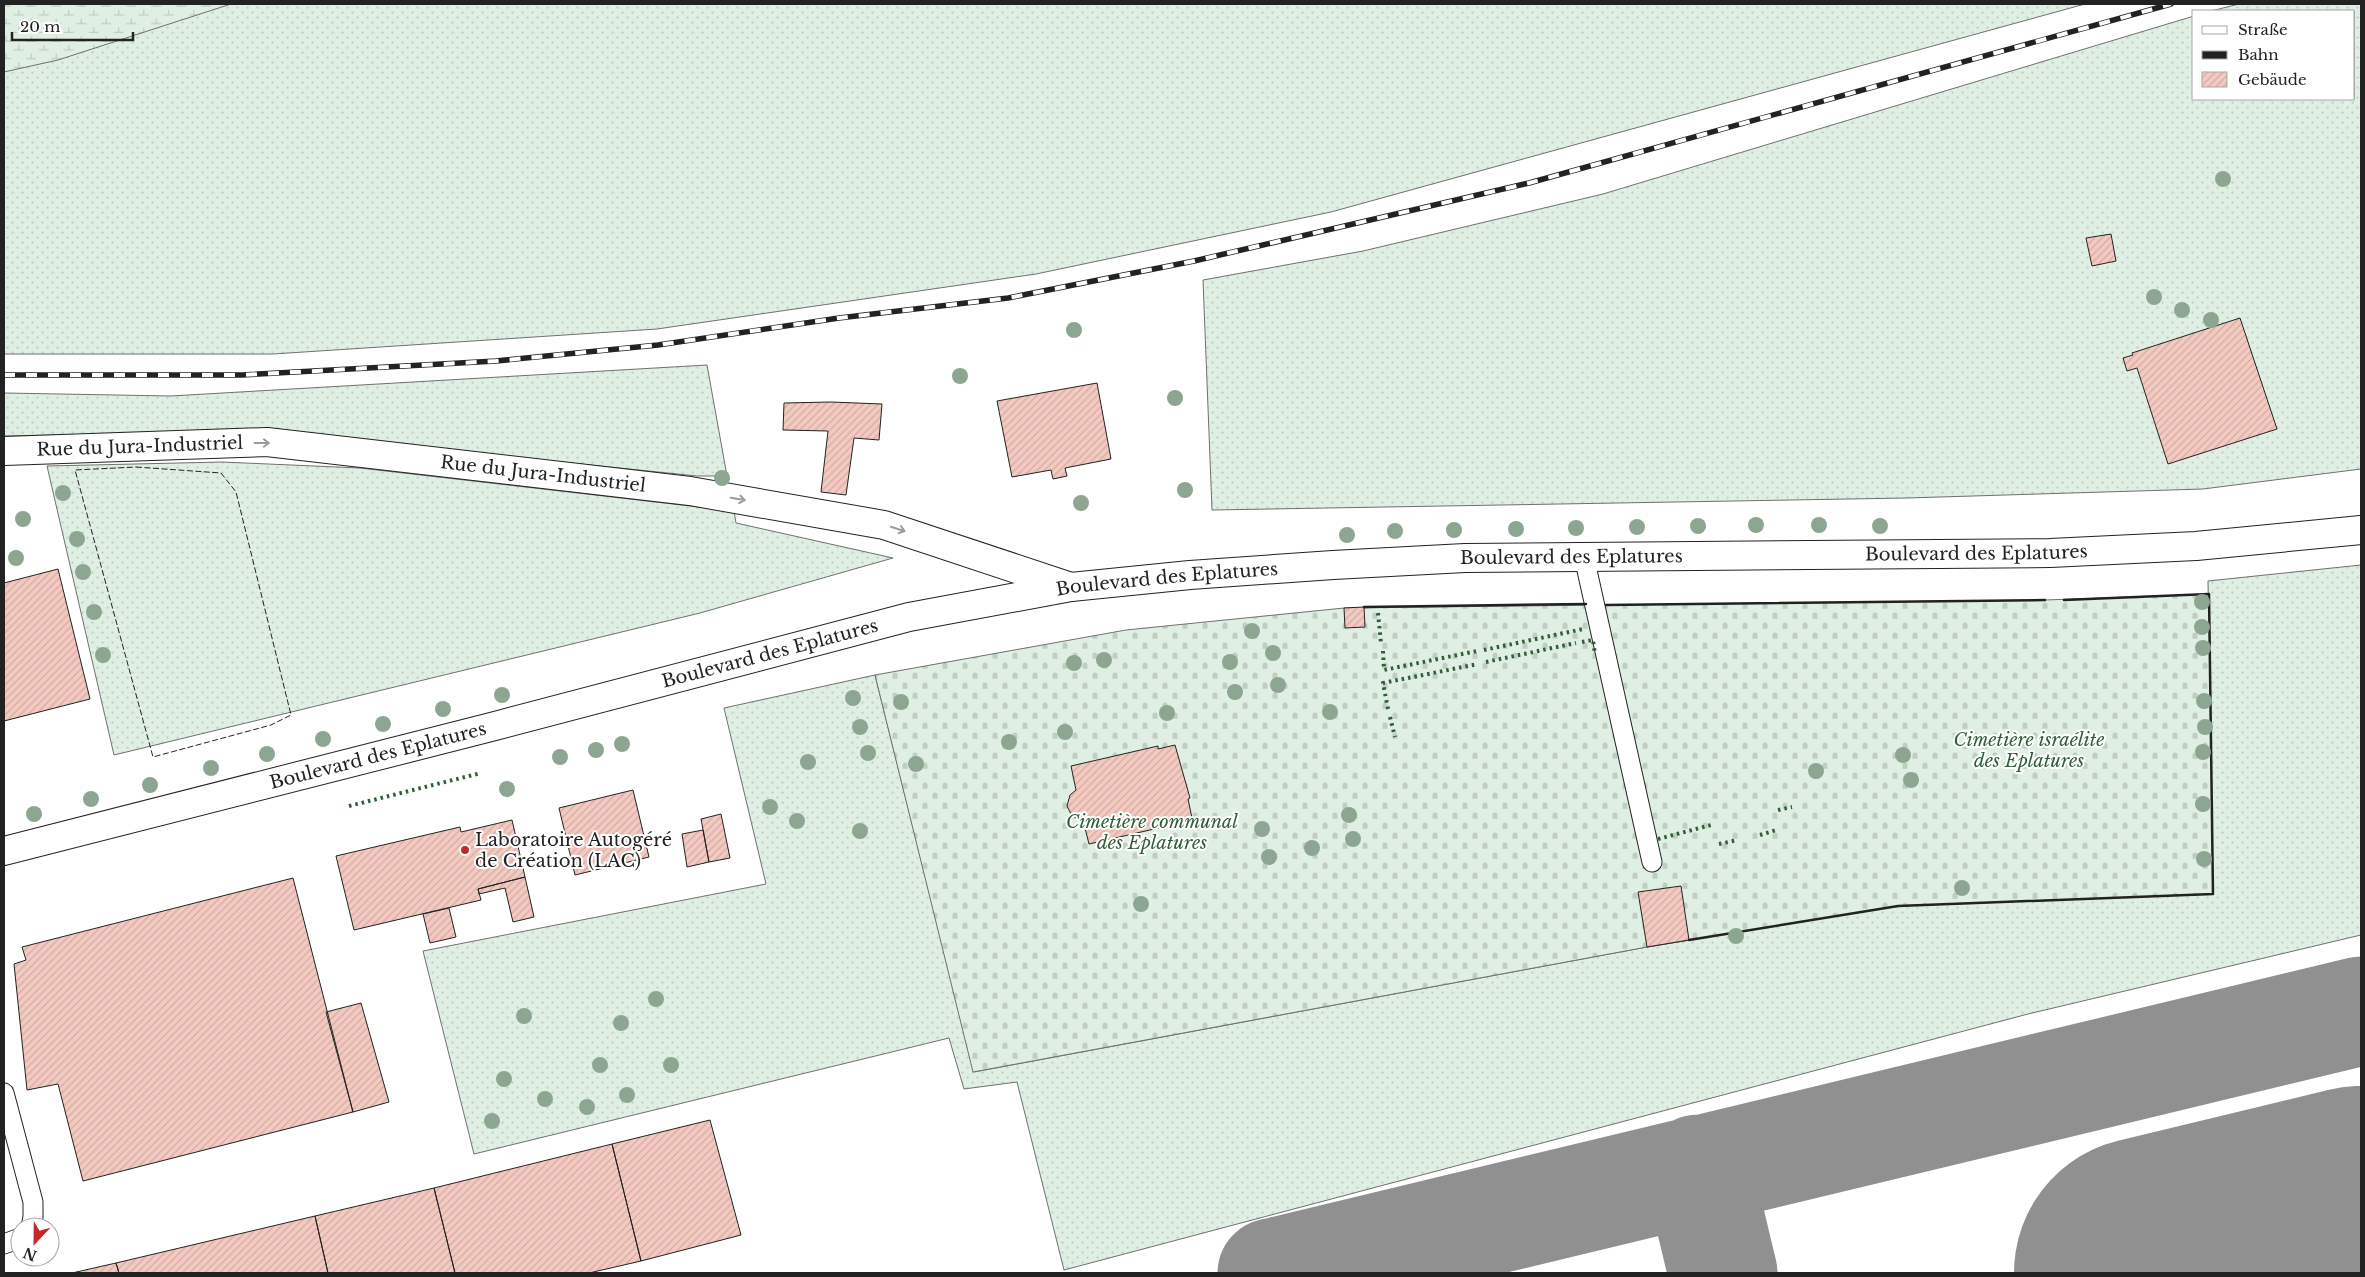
<svg xmlns="http://www.w3.org/2000/svg" width="2365" height="1277" viewBox="0 0 2365 1277" font-family="'Libre Baskerville',serif">
  <defs>
    <pattern id="grass-dots" width="8" height="8" patternUnits="userSpaceOnUse" patternTransform="scale(1.25)"><rect width="8" height="8" fill="#e0efe3"/><path d="M2 2h.1M6 6h.1" fill="none" stroke="#c0cdc2" stroke-width="1.8" stroke-linecap="round"/></pattern>
    <pattern id="wetland-marsh" width="20" height="14" patternUnits="userSpaceOnUse" patternTransform="scale(1.25)"><rect width="20" height="14" fill="#e0efe3"/><path d="M1 5h8M5 5V1M11 12h8M15 12V8" fill="none" stroke="#c0cdc2"/></pattern>
    <pattern id="cemetery-stones" width="16" height="16" patternUnits="userSpaceOnUse" patternTransform="scale(1.25)"><rect width="16" height="16" fill="#e0efe3"/><path d="M2 7V4a2 2 0 0 1 4 0v3zM10 15v-3a2 2 0 0 1 4 0v3z" fill="#c0cdc2"/></pattern>
    <pattern id="building-hatch" width="6" height="6" patternUnits="userSpaceOnUse" patternTransform="scale(1.25)"><rect width="6" height="6" fill="#f3c9c0"/><path d="M-1 1l2-2M0 6l6-6M5 7l2-2" fill="none" stroke="#d0aca5"/></pattern>
  </defs>
  <rect width="100%" height="100%" fill="#fff"/>
  <path fill="url(#grass-dots)" stroke="#6f6f6f" d="M4,4H2085L1331,212L1036,274L657,329L273,354H4Z
    M2239,4H2361V469L2203,489L1907,498L1212,510L1203,280L1363,251L1603,194L2194,16V99H2354V11H2211Z
    M707,365L727,476H697L259,431L4,436V393L171,396Z
    M222,462L360,468L734,511L736,523L893,558L700,613L114,755L47,466Z
    M2361,565V935L2028,1014L1064,1270L1017,1082L964,1089L949,1038L474,1154L423,951L766,884L724,708L875,675L974,1072L1647,947L1898,906L2213,894L2208,581Z"/>
  <path fill="url(#wetland-marsh)" stroke="#6f6f6f" d="M4,4H231L58,60L4,72Z"/>
  <path fill="url(#cemetery-stones)" stroke="#6f6f6f" d="M2209,594L2213,894L1898,906L1647,947L973,1072L875,675L1126,630L1344,608L2045,600Z"/>
  <g fill="none" stroke-linecap="round" stroke-linejoin="round">
    <path stroke="#909090" stroke-width="109" d="M1698,1169L1723,1273
      M1272,1273L2361,1011"/>
    <path stroke="#909090" stroke-width="272" d="M2150,1273L2361,1222"/>
  </g>
  <path fill="url(#building-hatch)" stroke="#222" d="M2111,234L2116,261L2092,266L2086,238Z
    M2240,318L2277,429L2168,464L2137,368L2127,371L2123,358L2133,355L2132,353Z
    M1097,383L1111,459L1065,468L1067,476L1053,479L1051,470L1012,477L997,401Z
    M831,402L882,404L879,440L854,438L846,495L821,492L828,431L783,430L784,403Z
    M58,569L90,699L4,721V583Z
    M1364,607L1365,627L1345,628L1344,608Z
    M1175,745L1190,798L1188,799L1192,818L1175,822L1176,824L1089,844L1083,820L1072,816L1067,806L1070,795L1076,790L1071,766L1158,746V749Z
    M633,790L649,857L575,875L559,808Z
    M721,814L730,858L709,862L701,819Z
    M512,820L525,877L478,889L481,900L354,930L336,856L460,827L461,832Z
    M703,830L709,862L687,867L682,834Z
    M525,877L534,917L513,922L505,888L479,894L478,889Z
    M293,878L353,1112L83,1181L58,1084L27,1090L14,964L26,960L22,947Z
    M1681,886L1689,940L1647,947L1638,892Z
    M449,908L456,937L430,943L423,914Z
    M361,1003L389,1102L353,1112L326,1012Z
    M710,1120L741,1235L641,1261L612,1144Z
    M612,1144L641,1261L589,1273H455L434,1188Z
    M434,1188L455,1273H328L315,1216Z
    M315,1216L328,1273H119L116,1263Z
    M116,1263L119,1273H72Z"/>
  <g fill="none" stroke-linecap="round" stroke-linejoin="round">
    <g stroke="#222" stroke-width="21">
      <path id="service" d="M1584,557L1652,862
        M4,1093L33,1202V1217L31,1227
        M4,1244L20,1238"/>
    </g>
    <g stroke="#222" stroke-width="30">
      <g id="minor">
        <path id="s1" d="M4,451L267,442L690,491L884,525L1071,587"/>
      </g>
    </g>
    <g stroke="#222" stroke-width="30">
      <g id="secondary">
        <path id="s2" d="M4,851L495,726L909,617L1071,587L1190,575L1333,565L1465,558L2050,553L2196,546L2361,530"/>
      </g>
    </g>
    <use href="#service" stroke="#fff" stroke-width="19"/>
    <use href="#minor" stroke="#fff" stroke-width="28"/>
    <use href="#secondary" stroke="#fff" stroke-width="28"/>
    <g stroke="#222" stroke-width="5.5">
      <path id="rail" d="M4,375H242L496,361L658,345L839,318L1008,298L1194,261L1529,183L2171,4"/>
    </g>
    <use href="#rail" stroke="#fff" stroke-width="4" stroke-dasharray="11" stroke-linecap="butt"/>
    <path stroke="#2f5e38" stroke-width="4" stroke-dasharray="2.5 4" stroke-linecap="butt" d="M1378,613L1381,643
      M1582,642L1593,640L1595,654
      M1484,650L1583,629
      M1383,651L1384,670L1477,651
      M1486,662L1576,643
      M1388,709L1383,683L1478,664
      M1390,717L1395,737
      M349,806L481,773
      M1778,810L1792,807
      M1760,835L1776,830
      M1658,839L1711,825
      M1719,844L1738,840"/>
    <path stroke="#222" stroke-width="1" stroke-dasharray="6 2.5" stroke-linecap="butt" d="M136,467L221,473L236,492L291,715L271,725L153,757L75,470Z"/>
    <path stroke="#222" stroke-width="2.5" d="M1606,605L2045,600
      M1364,607L1586,604
      M1689,940L1898,906L2213,894L2209,594L2064,600"/>
  </g>
  <g fill="#8da692">
    <circle cx="2223" cy="179" r="8"/>
    <circle cx="2154" cy="297" r="8"/>
    <circle cx="2182" cy="310" r="8"/>
    <circle cx="2211" cy="320" r="8"/>
    <circle cx="1074" cy="330" r="8"/>
    <circle cx="960" cy="376" r="8"/>
    <circle cx="1175" cy="398" r="8"/>
    <circle cx="722" cy="478" r="8"/>
    <circle cx="1185" cy="490" r="8"/>
    <circle cx="63" cy="493" r="8"/>
    <circle cx="1081" cy="503" r="8"/>
    <circle cx="23" cy="519" r="8"/>
    <circle cx="1756" cy="525" r="8"/>
    <circle cx="1819" cy="525" r="8"/>
    <circle cx="1698" cy="526" r="8"/>
    <circle cx="1880" cy="526" r="8"/>
    <circle cx="1637" cy="527" r="8"/>
    <circle cx="1576" cy="528" r="8"/>
    <circle cx="1516" cy="529" r="8"/>
    <circle cx="1454" cy="530" r="8"/>
    <circle cx="1395" cy="531" r="8"/>
    <circle cx="1347" cy="535" r="8"/>
    <circle cx="77" cy="539" r="8"/>
    <circle cx="16" cy="558" r="8"/>
    <circle cx="83" cy="572" r="8"/>
    <circle cx="2202" cy="602" r="8"/>
    <circle cx="94" cy="612" r="8"/>
    <circle cx="2202" cy="627" r="8"/>
    <circle cx="1252" cy="631" r="8"/>
    <circle cx="2203" cy="648" r="8"/>
    <circle cx="1273" cy="653" r="8"/>
    <circle cx="103" cy="655" r="8"/>
    <circle cx="1104" cy="660" r="8"/>
    <circle cx="1230" cy="662" r="8"/>
    <circle cx="1074" cy="663" r="8"/>
    <circle cx="1278" cy="685" r="8"/>
    <circle cx="1235" cy="692" r="8"/>
    <circle cx="502" cy="695" r="8"/>
    <circle cx="853" cy="698" r="8"/>
    <circle cx="2204" cy="701" r="8"/>
    <circle cx="901" cy="702" r="8"/>
    <circle cx="443" cy="709" r="8"/>
    <circle cx="1330" cy="712" r="8"/>
    <circle cx="1167" cy="713" r="8"/>
    <circle cx="383" cy="724" r="8"/>
    <circle cx="860" cy="727" r="8"/>
    <circle cx="2205" cy="727" r="8"/>
    <circle cx="1065" cy="732" r="8"/>
    <circle cx="323" cy="739" r="8"/>
    <circle cx="1009" cy="742" r="8"/>
    <circle cx="622" cy="744" r="8"/>
    <circle cx="596" cy="750" r="8"/>
    <circle cx="2203" cy="752" r="8"/>
    <circle cx="868" cy="753" r="8"/>
    <circle cx="267" cy="754" r="8"/>
    <circle cx="1903" cy="755" r="8"/>
    <circle cx="560" cy="757" r="8"/>
    <circle cx="808" cy="762" r="8"/>
    <circle cx="916" cy="764" r="8"/>
    <circle cx="211" cy="768" r="8"/>
    <circle cx="1816" cy="771" r="8"/>
    <circle cx="1911" cy="780" r="8"/>
    <circle cx="150" cy="785" r="8"/>
    <circle cx="507" cy="789" r="8"/>
    <circle cx="91" cy="799" r="8"/>
    <circle cx="2203" cy="804" r="8"/>
    <circle cx="770" cy="807" r="8"/>
    <circle cx="34" cy="814" r="8"/>
    <circle cx="1349" cy="815" r="8"/>
    <circle cx="797" cy="821" r="8"/>
    <circle cx="1262" cy="829" r="8"/>
    <circle cx="860" cy="831" r="8"/>
    <circle cx="1353" cy="839" r="8"/>
    <circle cx="1312" cy="848" r="8"/>
    <circle cx="1269" cy="857" r="8"/>
    <circle cx="2204" cy="859" r="8"/>
    <circle cx="1962" cy="888" r="8"/>
    <circle cx="1141" cy="904" r="8"/>
    <circle cx="1736" cy="936" r="8"/>
    <circle cx="656" cy="999" r="8"/>
    <circle cx="524" cy="1016" r="8"/>
    <circle cx="621" cy="1023" r="8"/>
    <circle cx="600" cy="1065" r="8"/>
    <circle cx="671" cy="1065" r="8"/>
    <circle cx="504" cy="1079" r="8"/>
    <circle cx="627" cy="1095" r="8"/>
    <circle cx="545" cy="1099" r="8"/>
    <circle cx="587" cy="1107" r="8"/>
    <circle cx="492" cy="1121" r="8"/>
  </g>
  <defs><path id="oneway-shaft" d="M-6 0H5M1.5-3L5.5 0L1.5 3" fill="none" stroke-width="1.6" stroke-linecap="round" stroke-linejoin="round" transform="scale(1.25)"/></defs>
  <g stroke="#9c9c9c">
    <use href="#oneway-shaft" transform="translate(262 443)"/>
    <use href="#oneway-shaft" transform="translate(738 499) rotate(10)"/>
    <use href="#oneway-shaft" transform="translate(898 529) rotate(18)"/>
  </g>
  <circle fill="#c62828" stroke="#fff" stroke-width="2" cx="465" cy="850" r="5"/>
  <g text-anchor="middle" dominant-baseline="central" stroke-width="4" stroke-linejoin="round" paint-order="stroke">
    <g font-size="18" fill="#222" stroke="#fff">
      <text stroke="none"><textPath href="#s1" startOffset="136">Rue du Jura-Industriel</textPath></text>
      <text stroke="none"><textPath href="#s1" startOffset="541">Rue du Jura-Industriel</textPath></text>
      <text stroke="none"><textPath href="#s2" startOffset="2006">Boulevard des Eplatures</textPath></text>
      <text stroke="none"><textPath href="#s2" startOffset="1601">Boulevard des Eplatures</textPath></text>
      <text stroke="none"><textPath href="#s2" startOffset="1196">Boulevard des Eplatures</textPath></text>
      <text stroke="none"><textPath href="#s2" startOffset="791">Boulevard des Eplatures</textPath></text>
      <text stroke="none"><textPath href="#s2" startOffset="386">Boulevard des Eplatures</textPath></text>
    </g>
    <g font-size="18" font-style="italic" fill="#2f5e38" stroke="#fff">
      <text x="2029" y="740">Cimetière israélite<tspan x="2029" dy="21">des Eplatures</tspan></text>
      <text x="1152" y="822">Cimetière communal<tspan x="1152" dy="21">des Eplatures</tspan></text>
    </g>
    <g font-size="18" fill="#222" stroke="#fff" text-anchor="start">
      <text x="475" y="840">Laboratoire Autogéré<tspan x="475" dy="21">de Création (LAC)</tspan></text>
    </g>
  </g>
  <rect width="2365" height="1277" fill="none" stroke="#222222" stroke-width="10"/>
  <rect x="2192" y="10" width="162" height="90" fill="#ffffff" stroke="#a7a7a7"/>
  <rect x="2202" y="26" width="25" height="8" fill="#ffffff" stroke="#a7a7a7"/>
  <text x="2238" y="35" font-size="15" fill="#222222">Straße</text>
  <rect x="2202" y="51" width="25" height="8" fill="#222222" stroke="#a7a7a7"/>
  <text x="2238" y="60" font-size="15" fill="#222222">Bahn</text>
  <rect x="2202" y="72" width="25" height="15" fill="url(#building-hatch)" stroke="#a7a7a7"/>
  <text x="2238" y="85" font-size="15" fill="#222222">Gebäude</text>
  <g transform="translate(35 1242) rotate(202)"><circle r="24" fill="#ffffff" stroke="#a7a7a7"/>
  <path d="M0-4L9 19L0 12L-9 19Z" fill="#c62828"/>
  <text y="-8" font-size="14" font-weight="bold" text-anchor="middle" fill="#222222">N</text>
  </g>
  <path d="M12 32v8h121v-8" fill="none" stroke="#222222" stroke-width="2.5"/>
  <text x="20" y="32" font-size="15" fill="#222222" stroke="#ffffff" stroke-width="4" paint-order="stroke">20 m</text>
</svg>
